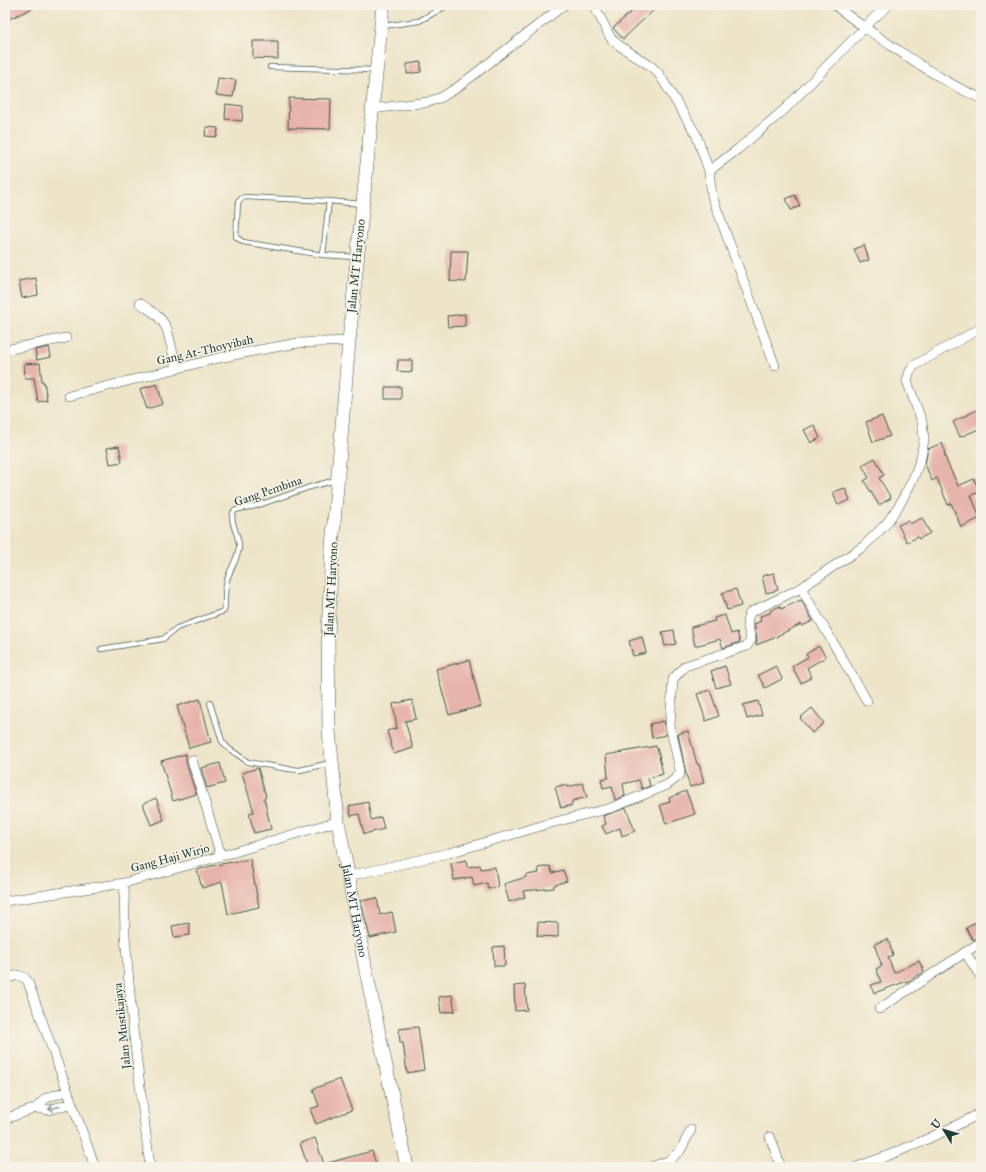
<svg xmlns="http://www.w3.org/2000/svg" width="986" height="1172" viewBox="0 0 986 1172" font-family="'IM FELL Great Primer',serif">
  <rect width="100%" height="100%" fill="#f7f3e8"/>
  <filter id="ink" filterUnits="userSpaceOnUse"><feTurbulence type="fractalNoise" baseFrequency=".025" numOctaves="2"/><feDisplacementMap in="SourceGraphic" scale="8" xChannelSelector="R" yChannelSelector="G"/><feConvolveMatrix kernelMatrix="1 2 1 2 8 2 1 2 1" color-interpolation-filters="sRGB"/></filter>
  <filter id="wash" filterUnits="userSpaceOnUse"><feTurbulence type="fractalNoise" baseFrequency=".012" numOctaves="4" result="noise"/><feDisplacementMap in="SourceGraphic" scale="16" xChannelSelector="R" yChannelSelector="G"/><feGaussianBlur stdDeviation="0.9" result="paint"/><feColorMatrix in="noise" values="0 0 0 0 0 0 0 0 0 0 0 0 0 0 0 0 0 1.4 0 .05"/><feComposite in="paint" operator="in"/></filter>
  <g filter="url(#wash)">
    <rect width="100%" height="100%" fill="#eee5c9"/>
    <g id="blocks">
      <path fill="#e7b4ab" d="M5,5H39L5,21Z
        M639,5H659L623,39L613,28Z
        M253,41H278V59L253,58Z
        M421,62V72L407,74V64Z
        M218,78L236,80L233,97L216,95Z
        M289,98L331,99L330,129L288,128Z
        M226,104L243,106L242,121L225,119Z
        M206,127L218,128L217,137L205,136Z
        M795,195L800,206L791,210L786,199Z
        M864,245L869,260L860,263L854,249Z
        M451,251H468L466,282L450,281Z
        M36,278L38,295L22,298L19,281Z
        M465,314V326L448,327L447,316Z
        M49,347L51,357L37,360L35,350Z
        M398,360H412V372L397,371Z
        M40,363L42,382H44L47,400L38,402L34,378H25L24,364Z
        M157,384L163,404L147,409L140,389Z
        M385,387H401V399H385Z
        M977,410L981,418V428L960,437L953,422Z
        M882,416L890,436L873,442L866,422Z
        M814,425L820,438L811,443L804,430Z
        M942,443L945,451L944,452L947,462L958,486L974,479L980,492L971,495L980,518L961,527L951,503L948,505L937,478L932,481L925,464L928,449Z
        M119,446L122,462L110,464L107,448Z
        M875,458L884,475L879,478L891,498L879,505L864,481L869,478L862,465Z
        M845,488L850,500L838,505L833,492Z
        M922,518L930,533L919,539L918,537L907,542L898,525L908,521L910,524Z
        M774,573L778,590L766,593L762,576Z
        M736,589L741,606L727,610L722,593Z
        M801,600L813,621L802,626L801,624L777,636V637L756,645L757,639L754,624L761,621L760,616L770,613V611L780,606L781,609Z
        M725,615L731,634L737,632L740,642L723,648L720,639L695,646L691,627L715,621L714,618Z
        M674,630L676,644L665,646L662,632Z
        M642,637L646,653L633,656L629,641Z
        M819,646L826,657L807,668L812,677L801,683L792,666L808,657L806,654Z
        M469,660L481,706L449,715L436,669Z
        M725,666L731,684L716,688L711,671Z
        M776,666L782,679L765,688L758,675Z
        M710,690L719,716L706,721L697,694Z
        M200,699L211,742L189,748L177,706Z
        M412,700L416,719L405,721L413,748L394,754L387,731L397,728L393,704Z
        M758,701L762,715L747,719L743,705Z
        M812,708L824,723L812,733L800,718Z
        M664,721L666,735L652,738L650,724Z
        M688,731L697,764H699L704,783L690,787L686,774L678,734Z
        M656,746L660,757H659L663,774L648,778L650,786L642,789L639,780L623,784L625,796L615,800L612,786L603,788L601,779L608,778L606,755Z
        M186,754V762L196,794L173,801L161,761Z
        M220,763L225,783L207,788L201,768Z
        M258,768L266,797L264,798L271,829L254,833L249,813L254,812L242,773Z
        M583,783L587,797L572,801V805L561,808L555,787L567,784L568,787Z
        M686,791L695,814L666,824L660,805L670,802L669,798Z
        M156,798L164,820L151,825L143,804Z
        M368,802L371,820L381,817L384,829L364,834L359,814L351,816L349,806Z
        M626,808L635,831L622,836L620,828L606,834L602,826L606,824L603,816Z
        M250,859L259,907L228,914L222,882L202,888L197,870L215,865Z
        M466,860L467,867L480,865L481,869L495,867L498,887L488,889L487,883L474,886L472,877L454,880L451,863Z
        M550,866L552,873L563,870L567,881L554,885V888L523,891L525,897L509,902L504,884L526,877V875L539,873L538,868Z
        M377,898L380,915L392,912L396,932L370,938L361,901Z
        M978,921L981,926V936L973,940L966,928Z
        M538,922L558,923V937L537,936Z
        M189,923L190,935L174,937L172,926Z
        M888,939L893,955L888,957L894,973L919,961L924,972L907,982V981L874,993L871,985L881,982L876,969L882,966L874,944Z
        M504,946L505,966H494L493,947Z
        M525,985L527,1010L515,1011L514,986Z
        M452,995L455,1011L441,1013L439,997Z
        M418,1027L424,1070L407,1073L403,1043H400L399,1029Z
        M340,1079L352,1110L316,1124L310,1109L319,1106L313,1089Z
        M315,1138L324,1164L372,1151L377,1167H308L300,1143Z"/>
    </g>
  </g>
  <g filter="url(#ink)">
    <use href="#blocks" fill-opacity="0" stroke="#3e564a" stroke-width="1"/>
    <g fill="none" stroke-linecap="round" stroke-linejoin="round">
      <g stroke="#3e564a" stroke-width="6">
        <path id="service" d="M383,26L419,21L448,5
          M270,67L375,70
          M323,255L329,201
          M356,257L323,255L243,242L236,237L238,202L242,198L245,197L329,201L362,204
          M101,649L163,639L177,628L224,611C226,600 224,590 227,580C230,569 238,559 239,547C240,535 228,522 234,511L239,509L256,506L310,487L336,480
          M210,703L222,741L228,748L248,762L289,769L300,770L330,763"/>
      </g>
      <g stroke="#3e564a" stroke-width="10">
        <path id="minor" d="M594,5L610,37L617,44L652,67L659,74L696,134L709,171
          M835,5C852,20 872,32 890,45C919,64 948,85 981,98
          M372,109L428,102L442,97L458,87L564,5
          M140,303C151,311 161,316 167,329L177,369
          M5,350L66,338
          M775,366L712,196L709,171L738,149L784,110L874,18L889,5
          M69,396L214,359L259,350L298,343L349,341
          M801,588L867,701
          M192,760L221,856
          M349,876L449,853L551,823L611,808L667,785L675,779L680,774V770L670,725L673,679L685,666L747,646L751,640C749,630 744,620 751,612L801,588L864,546L886,524L900,504L913,479L921,458L924,439L922,422L907,381L910,371L915,365L981,328
          M124,883L125,936L133,1029L150,1167
          M5,901L124,883L221,856L338,821
          M965,952L981,977
          M5,979L18,975L25,978L28,982L95,1167
          M879,1009L981,942
          M36,1108L49,1110L72,1103
          M5,1119L36,1108L46,1098L67,1091
          M770,1137L781,1167
          M651,1167L668,1161L680,1151L691,1130
          M857,1167C900,1152 941,1134 981,1113"/>
      </g>
      <g stroke="#3e564a" stroke-width="14">
        <g id="secondary">
          <path id="s1" d="M383,5L349,341L332,547L328,635L329,731L338,821L366,971L407,1167"/>
        </g>
      </g>
      <use href="#service" stroke="#fff" stroke-width="4.5"/>
      <use href="#minor" stroke="#fff" stroke-width="9"/>
      <use href="#secondary" stroke="#fff" stroke-width="13"/>
    </g>
    <defs><path id="oneway-shaft" d="M-6 0H5M1.5-3L5.5 0L1.5 3" fill="none" stroke-width="1.6" stroke-linecap="round" stroke-linejoin="round"/></defs>
    <use stroke="#8f9e9a" href="#oneway-shaft" transform="translate(54 1108) rotate(165)"/>
  </g>
  <g text-anchor="middle" dominant-baseline="central" stroke-width="3" stroke-linejoin="round" paint-order="stroke">
    <g font-size="12" fill="#1f3d34" stroke="#f7f3e8">
      <text transform="translate(356 266) rotate(-84)">Jalan MT Haryono</text>
      <text transform="translate(205 350) rotate(-13)">Gang At-Thoyyibah</text>
      <text transform="translate(268 491) rotate(-19)">Gang Pembina</text>
      <text transform="translate(331 589) rotate(-87)">Jalan MT Haryono</text>
      <text transform="translate(170 858) rotate(-15)">Gang Haji Wirjo</text>
      <text stroke="none"><textPath href="#s1" startOffset="910">Jalan MT Haryono</textPath></text>
      <text transform="translate(122 1026) rotate(-96)">Jalan Mustikajaya</text>
    </g>
  </g>
  <rect width="986" height="1172" fill="none" stroke="#f7f3e8" stroke-width="20"/>
  <g transform="translate(944 1130) rotate(308)" stroke="#f7f3e8" stroke-width="3" paint-order="stroke">
  <path d="M0-3L7 15L0 10L-7 15Z" fill="#1f3d34"/>
  <text y="-6" font-size="11" font-weight="bold" text-anchor="middle" fill="#1f3d34">U</text>
  </g>
</svg>
